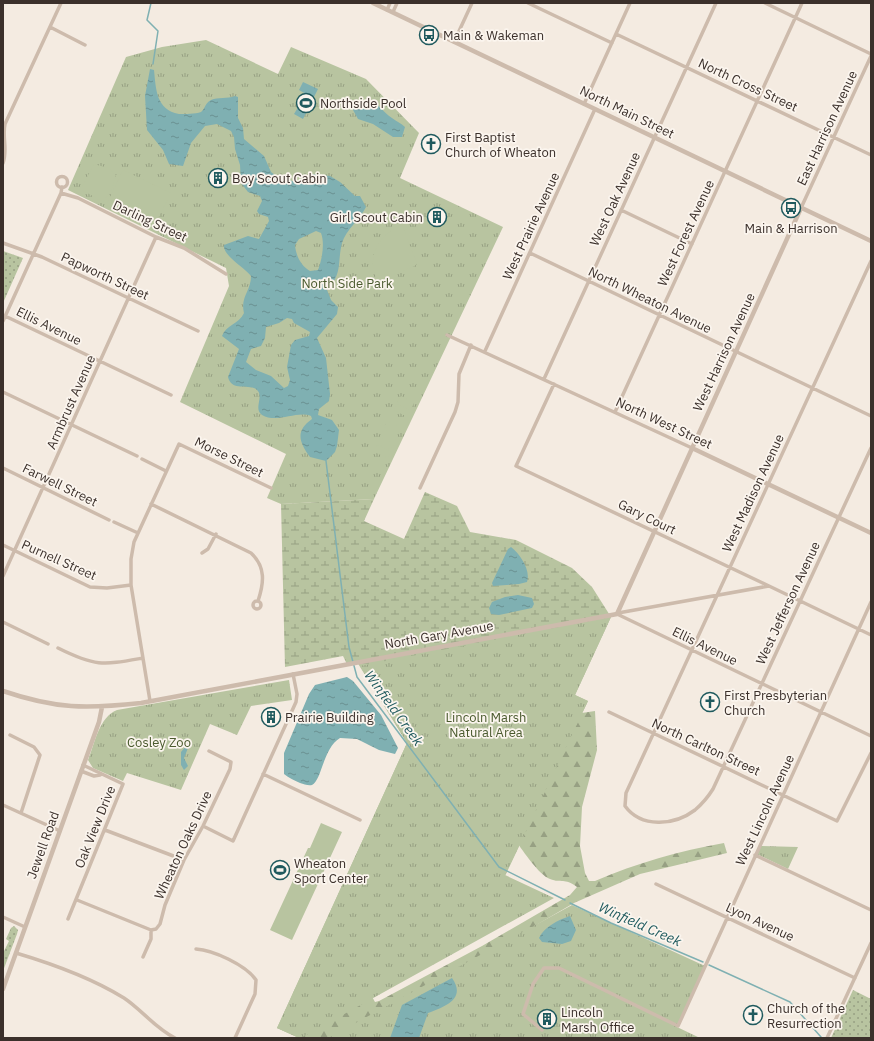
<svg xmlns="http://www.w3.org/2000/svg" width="874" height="1041" viewBox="0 0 874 1041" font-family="'IBM Plex Sans',sans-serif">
  <defs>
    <pattern id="grass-dots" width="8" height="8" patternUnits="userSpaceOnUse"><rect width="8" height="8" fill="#b8c4a0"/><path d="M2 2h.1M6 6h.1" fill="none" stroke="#97a083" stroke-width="1.8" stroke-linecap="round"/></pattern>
    <pattern id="forest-firs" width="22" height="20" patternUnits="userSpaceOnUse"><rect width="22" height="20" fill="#b8c4a0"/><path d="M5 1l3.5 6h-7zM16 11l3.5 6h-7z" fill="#97a083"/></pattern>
    <pattern id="wetland-marsh" width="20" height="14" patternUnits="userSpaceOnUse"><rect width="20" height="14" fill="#b8c4a0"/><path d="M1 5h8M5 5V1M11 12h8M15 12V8" fill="none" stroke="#97a083"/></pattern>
    <pattern id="park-tufts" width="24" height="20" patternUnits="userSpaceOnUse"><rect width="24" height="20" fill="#b8c4a0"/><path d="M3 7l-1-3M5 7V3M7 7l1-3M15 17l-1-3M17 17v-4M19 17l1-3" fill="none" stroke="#97a083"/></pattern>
    <pattern id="water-ripples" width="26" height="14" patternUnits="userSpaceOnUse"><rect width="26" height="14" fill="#7fb0b2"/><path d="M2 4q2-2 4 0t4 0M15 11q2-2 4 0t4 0" fill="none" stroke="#699091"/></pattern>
  </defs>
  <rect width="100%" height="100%" fill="#f4ebe1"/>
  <path fill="url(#grass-dots)" d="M3,251L23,258L3,303Z
    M14,926L18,930L17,934L3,971V953L9,941L6,939L11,928Z
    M853,990L871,999V1038H831Z"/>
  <path fill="url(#forest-firs)" d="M595,711L597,750L582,807L580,846L585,873L589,881H595C637,863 679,851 724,843L727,853L640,874L574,903L342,1038H299L277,1028L370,993L375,1002L379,1001L482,946L570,895L577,887C564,877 562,884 550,879C539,875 523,851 516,841L575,714Z"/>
  <path fill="url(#wetland-marsh)" d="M425,492L457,506L470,532L516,540L572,568L592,587L611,617L575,695L588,701L505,876L299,1038L277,1028L407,743L357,662L347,664L343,656L285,667L281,504L374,499L364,521L404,539Z"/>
  <path fill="url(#park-tufts)" d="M206,40L278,74L291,47L366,79L419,133L400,178L503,227L374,499L281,504L267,498L286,454L180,402L229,286L226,268L68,190L126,57L162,47Z
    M611,617L575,695L588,701L505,875L554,898L301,1038L277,1028L407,743L360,666Z
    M289,680L292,700L251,706L237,735L210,724L181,790L127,773L123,781L93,768L88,760C95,743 99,717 117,710Z
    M761,846L798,847L788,869L757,854Z
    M572,905L705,966L677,1027L700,1038H328Z"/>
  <path fill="#b8c4a0" d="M94,164L108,168L116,175L112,189L103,202L82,190V187Z
    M123,170L171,193L153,228L106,205Z
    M402,225L417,263L415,266L377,281C366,257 378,234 402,225Z
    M401,396L414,403L411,409L397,402Z
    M397,404L410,410L407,417L394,410Z
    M387,421L401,427L398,434L384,427Z
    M384,429L398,435L395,442L381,435Z
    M380,437L394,443L391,450L377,444Z
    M377,445L391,452L388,458L374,452Z
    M321,823L342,832L292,940L270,930L308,848H310Z"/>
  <path fill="url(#water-ripples)" fill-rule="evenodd" d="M150,69L154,70C156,89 156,110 179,114C185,114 195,114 201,112C205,109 205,103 211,100C218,97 227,99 235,96L238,97V118L243,128L244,139L264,156L271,172L279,178L297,182L311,174L330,176L340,182L355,196H360L366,207C360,219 346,230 342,243C337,263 343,273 327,290L331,300L338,307L337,314L317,338L326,358L330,394L329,401L319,409L318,415L332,420L339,430L337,446L335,452L326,461L310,457C299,442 295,431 312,419L311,416C297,410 277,424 262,415C252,408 267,394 254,388C244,385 231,390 228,377L239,349L222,336C226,325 239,324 244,313C240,297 251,291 251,276C245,268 222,255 224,245L248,236L259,239L269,221L268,217L259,214L257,211L262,201L260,196L248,192L241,183L240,165L235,149L234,137L231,131L217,124L205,126L191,143L183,166L169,164L163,150L147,130L145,96ZM316,231L321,233C325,243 322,260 318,270L310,271C301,266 296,256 295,245L299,239ZM287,318L292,319L294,323L310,332L309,336L295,340L291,345L287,367L290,380L288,386L284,388L271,376L256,370L246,362L251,349L261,346L265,338L266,327L279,323Z
    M303,82L318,89L303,119L294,114L306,94L299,90Z
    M369,100C379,104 383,112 392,118C397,122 401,123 405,127L402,137H393L373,124L358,119L353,110C357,102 361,101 369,100Z
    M511,547C520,554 531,570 527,582L519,584L493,586L492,583L508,549Z
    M518,595L532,598L534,604L532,608L499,615L491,614L489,608L492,602L505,597Z
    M347,677L353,681L381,715L398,748L395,754L379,750L357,739L340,738C323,748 322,780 312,785C308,786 304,784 300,783C294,780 289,778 284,774V753L309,694L315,685Z
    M186,746L188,748L184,758L188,766L184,770L181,765V752Z
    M570,916L576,930L571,941L562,944L542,942L539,938C544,927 558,920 570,916Z
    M452,978C467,999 444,1007 428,1013L419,1038H390L402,1005Z"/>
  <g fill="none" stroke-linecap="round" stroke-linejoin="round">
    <path stroke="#7fb0b2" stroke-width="1.5" d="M151,3L147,20L158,31L153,64
      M326,461L349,647L357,677L499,867L565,900
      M570,903L611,923L703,962
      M709,965L790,1002L821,1037"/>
    <path stroke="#cdbbac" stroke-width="3.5" d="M528,3L612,43
      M765,3L871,54
      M387,10L390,3
      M393,12L397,3
      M50,27L85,45
      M616,34L871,155
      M454,42L472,3
      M584,104L630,3
      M3,163C8,150 2,137 5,124L61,3
      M56.5 182a5.5 5.5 0 1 1 11 0a5.5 5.5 0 1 1-11 0Z
      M61,193L78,198L156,237L184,248L226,274
      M801,208L871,56
      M621,210L692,244
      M3,243L42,257L198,331
      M530,253L871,416
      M871,261L626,793L625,806C641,828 674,826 695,810C702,804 708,797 713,789L871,448
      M5,316L171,395
      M3,321L61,193L62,187
      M447,335L692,448
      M485,351L595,109
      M544,379L716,3
      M554,384L516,466L769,586
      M3,392L137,456
      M615,412L802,3
      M142,459L166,471
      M3,468L109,520
      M420,488L455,412L458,402L459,374L471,345
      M151,504L251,553C266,567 264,583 258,601
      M114,522L138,533
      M3,545L90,587L107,588L131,585
      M202,553L208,549L216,534
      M3,576L156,237
      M253 605a4 4 0 1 1 8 0a4 4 0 1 1-8 0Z
      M618,613L769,586L871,635
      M617,614L871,736
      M3,622L48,644
      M58,648C96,667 103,665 143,658
      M150,701L131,585V559L134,542L179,444L271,488
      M609,712L837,821L871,753
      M10,735L34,747L40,755L21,813
      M81,771L94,776L100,775
      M263,774L360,820
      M3,805L60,831
      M203,826L233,841L296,702L297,694L293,674
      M105,830L184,860
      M755,855L871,910
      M656,884L855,978
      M77,900L151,930
      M3,917L25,927
      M68,919L123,784L83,765
      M196,949C213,950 246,965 256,980L255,994L235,1038
      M16,953C53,964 90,977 124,998C142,1010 155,1028 175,1038
      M143,957L151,939V930L156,929L160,924L165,905L184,860L203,826L230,769L231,762L209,751
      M542,1030L523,1014L533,984L544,968H559L678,1026L871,602
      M827,1038L871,943"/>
    <path stroke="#cdbbac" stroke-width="4.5" d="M373,3L871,241
      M692,448L871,533
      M3,691C56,709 86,709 141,703L617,614L801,208
      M3,989L99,722L102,707"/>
  </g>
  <defs>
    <g id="bus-ring" transform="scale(1)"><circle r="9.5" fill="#fbf5ee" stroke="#1f5a5e" stroke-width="1.5"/><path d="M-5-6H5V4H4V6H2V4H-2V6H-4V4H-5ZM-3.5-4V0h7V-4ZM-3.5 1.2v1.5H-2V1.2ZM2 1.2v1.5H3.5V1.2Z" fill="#1f5a5e"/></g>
    <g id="stadium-ring" transform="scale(1)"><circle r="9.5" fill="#fbf5ee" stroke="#1f5a5e" stroke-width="1.5"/><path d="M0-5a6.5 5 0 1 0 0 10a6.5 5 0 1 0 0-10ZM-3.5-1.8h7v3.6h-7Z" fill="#1f5a5e"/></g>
    <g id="church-ring" transform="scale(1)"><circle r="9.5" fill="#fbf5ee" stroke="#1f5a5e" stroke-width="1.5"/><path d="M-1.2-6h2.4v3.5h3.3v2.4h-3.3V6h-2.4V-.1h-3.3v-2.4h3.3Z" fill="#1f5a5e"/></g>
    <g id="building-ring" transform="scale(1)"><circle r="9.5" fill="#fbf5ee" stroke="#1f5a5e" stroke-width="1.5"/><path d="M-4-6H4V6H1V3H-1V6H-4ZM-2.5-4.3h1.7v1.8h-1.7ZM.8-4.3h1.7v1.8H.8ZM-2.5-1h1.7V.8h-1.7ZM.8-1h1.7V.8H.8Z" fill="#1f5a5e"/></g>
  </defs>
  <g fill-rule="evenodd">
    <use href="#bus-ring" x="429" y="35"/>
    <use href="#stadium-ring" x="306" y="103"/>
    <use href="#church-ring" x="431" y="144"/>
    <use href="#building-ring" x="218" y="178"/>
    <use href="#bus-ring" x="791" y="208"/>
    <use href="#building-ring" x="437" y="217"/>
    <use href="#church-ring" x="710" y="702"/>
    <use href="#building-ring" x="271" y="717"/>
    <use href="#stadium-ring" x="280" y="870"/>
    <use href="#church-ring" x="753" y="1015"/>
    <use href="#building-ring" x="547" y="1019"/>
  </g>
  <g text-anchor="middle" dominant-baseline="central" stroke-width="3.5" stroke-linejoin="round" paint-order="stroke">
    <g font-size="13" fill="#3b302b" stroke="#fbf5ee" text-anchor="start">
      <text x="443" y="35">Main &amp; Wakeman</text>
      <text x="320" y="103">Northside Pool</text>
      <text x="445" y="137">First Baptist<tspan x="445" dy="15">Church of Wheaton</tspan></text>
      <text x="232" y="178">Boy Scout Cabin</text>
      <text x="423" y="217" text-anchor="end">Girl Scout Cabin</text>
      <text x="791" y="228" text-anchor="middle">Main &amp; Harrison</text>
      <text x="724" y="695">First Presbyterian<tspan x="724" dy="15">Church</tspan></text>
      <text x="285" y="717">Prairie Building</text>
      <text x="294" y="863">Wheaton<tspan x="294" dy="15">Sport Center</tspan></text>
      <text x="767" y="1008">Church of the<tspan x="767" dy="15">Resurrection</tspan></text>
      <text x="561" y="1012">Lincoln<tspan x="561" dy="15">Marsh Office</tspan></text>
    </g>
    <g font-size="13" fill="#3b302b" stroke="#fbf5ee">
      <text transform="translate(748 85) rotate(25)">North Cross Street</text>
      <text transform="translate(627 112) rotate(26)">North Main Street</text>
      <text transform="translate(827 128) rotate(-65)">East Harrison Avenue</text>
      <text transform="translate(615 199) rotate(-65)">West Oak Avenue</text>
      <text transform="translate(150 221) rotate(25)">Darling Street</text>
      <text transform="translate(531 226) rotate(-65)">West Prairie Avenue</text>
      <text transform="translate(686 233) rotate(-65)">West Forest Avenue</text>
      <text transform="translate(105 276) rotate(25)">Papworth Street</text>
      <text transform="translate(650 300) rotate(26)">North Wheaton Avenue</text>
      <text transform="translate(49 326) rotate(26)">Ellis Avenue</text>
      <text transform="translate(724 352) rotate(-65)">West Harrison Avenue</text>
      <text transform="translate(71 402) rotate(-66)">Armbrust Avenue</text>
      <text transform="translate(664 423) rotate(25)">North West Street</text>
      <text transform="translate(229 457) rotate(26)">Morse Street</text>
      <text transform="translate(60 485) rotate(26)">Farwell Street</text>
      <text transform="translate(753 493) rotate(-65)">West Madison Avenue</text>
      <text transform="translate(647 517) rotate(26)">Gary Court</text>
      <text transform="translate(59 560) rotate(24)">Purnell Street</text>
      <text transform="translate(788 603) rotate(-65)">West Jefferson Avenue</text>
      <text transform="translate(439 635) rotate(-10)">North Gary Avenue</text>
      <text transform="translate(705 646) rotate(26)">Ellis Avenue</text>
      <text transform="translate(706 747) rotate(25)">North Carlton Street</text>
      <text transform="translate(765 810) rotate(-65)">West Lincoln Avenue</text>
      <text transform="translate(95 827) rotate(-68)">Oak View Drive</text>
      <text transform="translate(43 845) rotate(-70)">Jewell Road</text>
      <text transform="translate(183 845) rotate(-65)">Wheaton Oaks Drive</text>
      <text transform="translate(760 922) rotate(25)">Lyon Avenue</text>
    </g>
    <g font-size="13" fill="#4a5a2e" stroke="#fbf5ee">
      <text x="347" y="283">North Side Park</text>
      <text x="486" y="717">Lincoln Marsh<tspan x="486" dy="15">Natural Area</tspan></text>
      <text x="159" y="742">Cosley Zoo</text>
    </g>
    <g font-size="14" font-style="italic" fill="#1f5a5e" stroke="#fbf5ee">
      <text transform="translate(394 708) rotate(54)">Winfield Creek</text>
      <text transform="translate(640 924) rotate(24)">Winfield Creek</text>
    </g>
  </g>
  <rect width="874" height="1041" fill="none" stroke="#3b302b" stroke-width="8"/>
</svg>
